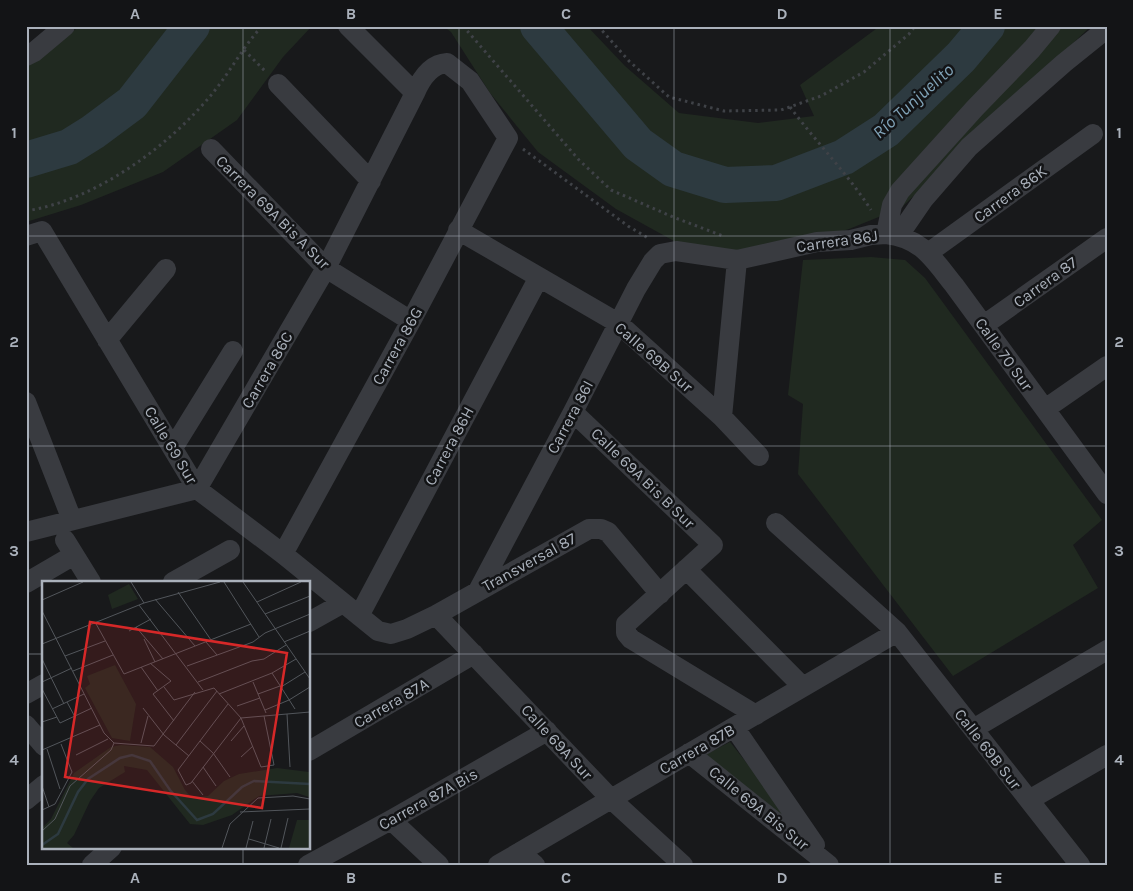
<svg xmlns="http://www.w3.org/2000/svg" width="1133" height="891" viewBox="0 0 1133 891" font-family="Karla,sans-serif">
  <rect width="100%" height="100%" fill="#18191b"/>
  <path fill="#202920" d="M80,26H312L283,57L237,120L163,172L81,205L26,222V66Z
    M443,26H587L625,66L679,113L758,123L814,116L800,85L880,26H1091L901,208L849,229L815,239L740,252L683,246L616,209L538,152L490,93L451,32Z
    M871,257L905,260L925,278L1102,520L1073,545L1098,588L953,676L798,474L803,404L788,395L803,260Z
    M730,742L813,846L703,756Z"/>
  <g fill="none" stroke-linecap="round" stroke-linejoin="round">
    <path stroke="#2d3a40" stroke-width="36" d="M538,26L638,144L673,169L725,185L776,183L844,157L886,130L961,57L987,26
      M26,160L69,147L93,132L132,103L192,26"/>
    <path stroke="#3f4247" stroke-width="3" stroke-dasharray="2.5 4" stroke-linecap="butt" d="M463,26L579,160L611,190L673,217L723,236
      M598,26L629,61L669,97L724,111L781,110L821,96L864,72L909,34L915,26
      M244,50L265,71
      M790,107C816,142 848,174 871,210
      M523,149L628,226L648,238
      M26,211C96,200 168,147 212,94C230,72 243,47 262,26"/>
    <path stroke="#393b40" stroke-width="20" d="M348,26L415,93
      M26,56L34,52L65,26
      M278,84L371,181
      M211,149L326,268L411,321
      M458,230L618,323L722,417L759,456
      M886,234C922,238 933,259 954,285L1107,494
      M899,235L923,200L969,147L1064,63L1100,34L1104,26
      M26,236L42,231L197,489L283,554L378,631L391,634L407,629L436,615L589,529H601L608,532L660,594
      M928,253L1093,134
      M984,325L1107,238
      M107,340L166,269
      M26,402L72,520
      M1045,409L1107,366
      M573,412L713,545L626,624V633L631,639L756,715
      M722,417L737,260
      M173,448L233,351
      M776,523L897,632L1080,865
      M26,532L197,489L326,268L415,93C421,79 430,64 447,63L470,81L508,138L411,321L283,554
      M65,540L91,582
      M686,569L803,687
      M173,582L230,550
      M26,583L74,555
      M478,591L573,412L636,289L653,261L660,254L676,251L737,260L817,242L851,240L871,235L886,234L892,205L900,191L975,108L1032,49L1051,26
      M436,615L611,799L683,865
      M359,616L539,277
      M309,622L343,603
      M26,694L44,684
      M26,725L44,746
      M734,727L815,845
      M973,729L1107,650
      M309,751L474,654
      M689,753L829,865
      M26,800L44,785
      M1029,800L1107,755
      M391,820L439,865
      M520,852L535,865
      M92,865L112,847
      M308,865L391,820L547,731
      M498,865L897,632"/>
  </g>
  <path fill="none" stroke="#aab1bb" stroke-width="1" stroke-opacity="0.55" d="M243,26V582M459,26V865M674,26V865M890,26V865M26,236H1107M26,446H1107M26,654H44M309,654H1107M243,847V865"/>
  <g text-anchor="middle" dominant-baseline="central" stroke-width="5" stroke-linejoin="round" paint-order="stroke">
    <g font-size="16" fill="#aab1bb" stroke="#131416">
      <text transform="translate(1010 194) rotate(-36)">Carrera 86K</text>
      <text transform="translate(273 212) rotate(45)">Carrera 69A Bis A Sur</text>
      <text transform="translate(837 241) rotate(-8)">Carrera 86J</text>
      <text transform="translate(1045 282) rotate(-36)">Carrera 87</text>
      <text transform="translate(397 346) rotate(-61)">Carrera 86G</text>
      <text transform="translate(1004 354) rotate(54)">Calle 70 Sur</text>
      <text transform="translate(654 357) rotate(41)">Calle 69B Sur</text>
      <text transform="translate(267 370) rotate(-60)">Carrera 86C</text>
      <text transform="translate(570 417) rotate(-62)">Carrera 86I</text>
      <text transform="translate(171 445) rotate(59)">Calle 69 Sur</text>
      <text transform="translate(449 446) rotate(-62)">Carrera 86H</text>
      <text transform="translate(643 478) rotate(44)">Calle 69A Bis B Sur</text>
      <text transform="translate(529 562) rotate(-29)">Transversal 87</text>
      <text transform="translate(391 703) rotate(-30)">Carrera 87A</text>
      <text transform="translate(557 742) rotate(47)">Calle 69A Sur</text>
      <text transform="translate(697 749) rotate(-30)">Carrera 87B</text>
      <text transform="translate(988 749) rotate(52)">Calle 69B Sur</text>
      <text transform="translate(428 799) rotate(-29)">Carrera 87A Bis</text>
      <text transform="translate(759 808) rotate(39)">Calle 69A Bis Sur</text>
    </g>
    <g font-size="18" font-style="italic" fill="#80a3b8" stroke="#131416">
      <text transform="translate(913 101) rotate(-42)">Río Tunjuelito</text>
    </g>
  </g>
  <g transform="translate(42 581)">
    <rect width="268" height="268" fill="#18191b"/>
    <path d="M87,3L96,18L70,28L66,14ZM73,84L94,123L88,160L70,157L43,107L48,103L45,95ZM79,164L108,166L131,186L143,209L150,217L166,215L182,200L197,193L235,187L267,191V216L255,212L217,215L190,234L161,244L148,243L105,189L82,185L83,191L57,207L48,220L32,254L25,262L31,267H0V247L9,238L32,192L69,166ZM255,239H267V267H247Z" fill="#202920"/>
    <path fill="none" stroke="#2d3a40" stroke-width="2.5" d="M0,264L16,253L36,211L46,198L78,177L90,174L108,180L128,209L155,239L171,233L200,206L212,200L268,203"/>
    <path fill="none" stroke="#52565b" stroke-width="1" d="M89,1L102,22M182,1L217,56M201,1L268,98M136,11L169,59M113,18L153,65M0,19L41,1M215,21L259,1M97,24L161,109M0,30L62,152L72,162M223,33L268,15M53,41L82,93L209,43M94,46L121,78M87,50L109,38M102,58L113,81M164,61L175,74M242,61L268,50M0,63L102,22L178,1M23,75L63,60M0,78L22,123M108,82L129,100L111,113L132,140M145,85L211,61L223,52L268,33M99,86L116,110M31,90L71,74M230,92L253,128M0,101L30,87M156,101L210,80L222,78L244,64M211,101L224,132M122,106L132,119L172,107L199,137L219,186L232,184L222,135M239,106L263,91M0,108L18,142L50,127M177,113L230,92L254,78M216,113L238,105M25,121L33,136M186,123L136,189L144,204L149,202L199,137L268,131M195,125L218,117M101,127L122,154L147,175M10,128L42,113M223,129L247,119L268,106M245,133L248,186M0,141L15,136M158,160L171,172L188,196M189,160L202,145M99,162L106,135M134,164L175,110M5,168L18,208M0,169L58,144M34,174L66,158M199,176L211,165M161,186L174,205M150,200L161,214M0,205L7,226M0,229L13,223L30,191L19,163M198,231L268,228M0,250L13,238L28,205L69,169L72,162L112,165L153,111M207,258L237,267M180,267L188,243L216,217L251,215L268,218M204,267L211,240M222,267L229,238M239,267L246,237"/>
    <path fill="#d62828" fill-opacity="0.15" stroke="#d62828" stroke-width="2.5" d="M48,41L245,72L220,227L23,196Z"/>
    <rect width="268" height="268" fill="none" stroke="#aab1bb" stroke-width="2.5"/>
  </g>
  <rect width="1133" height="891" fill="none" stroke="#131416" stroke-width="55"/>
  <rect x="28" y="28" width="1078" height="836" fill="none" stroke="#aab1bb" stroke-width="2"/>
  <g font-size="16" text-anchor="middle" font-weight="bold" fill="#aab1bb">
    <text x="135" y="19">A</text>
    <text x="351" y="19">B</text>
    <text x="566" y="19">C</text>
    <text x="782" y="19">D</text>
    <text x="998" y="19">E</text>
    <text x="14" y="138">1</text>
    <text x="1119" y="138">1</text>
    <text x="14" y="347">2</text>
    <text x="1119" y="347">2</text>
    <text x="14" y="556">3</text>
    <text x="1119" y="556">3</text>
    <text x="14" y="765">4</text>
    <text x="1119" y="765">4</text>
    <text x="135" y="883">A</text>
    <text x="351" y="883">B</text>
    <text x="566" y="883">C</text>
    <text x="782" y="883">D</text>
    <text x="998" y="883">E</text>
  </g>
</svg>
